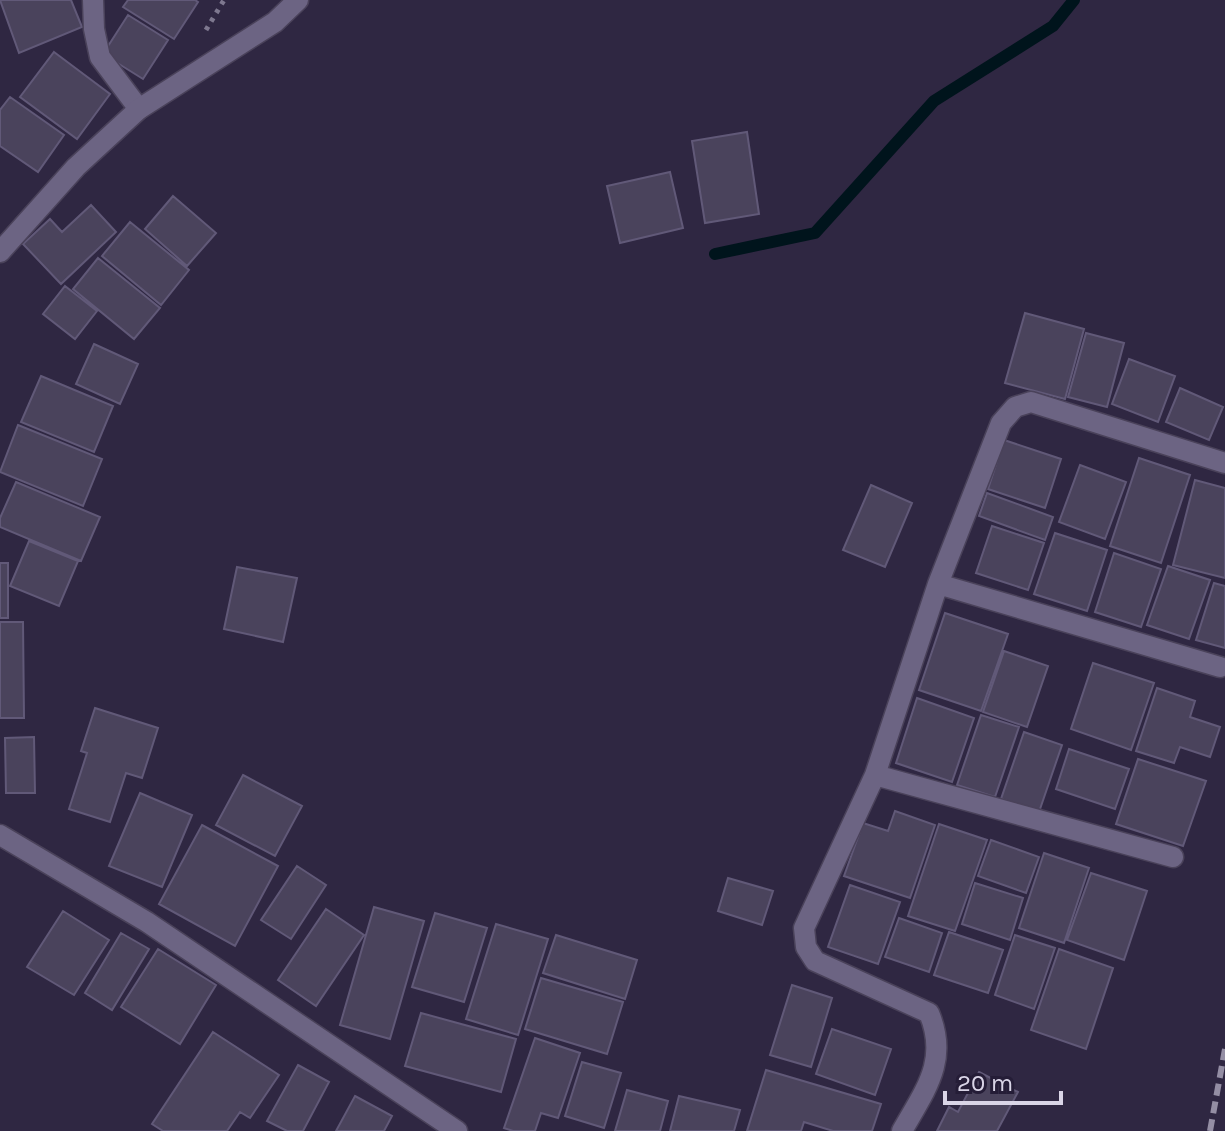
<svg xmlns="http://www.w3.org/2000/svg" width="1225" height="1131" viewBox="0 0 1225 1131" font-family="Karla,sans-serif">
  <rect width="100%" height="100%" fill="#2f2742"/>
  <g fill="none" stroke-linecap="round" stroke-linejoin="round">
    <path stroke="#00141c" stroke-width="12" d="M715,254L815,233L934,101L1053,26L1074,0"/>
  </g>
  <path fill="#4a435c" stroke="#615978" stroke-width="2" d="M0,0H71L82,27L19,53Z
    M128,0H195L198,2L174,39L123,7Z
    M128,15L168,40L143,79L103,54Z
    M54,52L110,94L77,139L20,97Z
    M10,97L64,135L38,172L0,146V110Z
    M747,132L759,214L705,223L692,141Z
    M670,172L683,228L620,243L607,186Z
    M173,196L216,233L187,266L145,229Z
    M91,205L116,232L61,284L23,244L50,219L62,232Z
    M130,222L189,270L161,305L102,256Z
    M98,258L160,308L134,339L73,289Z
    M65,286L97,311L75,339L43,314Z
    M1025,313L1084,329L1065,399L1005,383Z
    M1086,333L1124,343L1107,407L1068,397Z
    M94,344L138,364L120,404L76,384Z
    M1129,359L1175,376L1158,422L1112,404Z
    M41,376L113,406L94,452L21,422Z
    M1180,388L1223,407L1209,440L1166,422Z
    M18,425L102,459L83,506L0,472Z
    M1004,440L1061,459L1045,508L988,489Z
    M1139,458L1190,475L1161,563L1110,546Z
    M1080,465L1126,482L1105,539L1059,522Z
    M1195,480L1225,488V578L1173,565Z
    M16,482L100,517L81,561L0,527V518Z
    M871,485L912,503L885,567L843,550Z
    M987,493L1053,517L1045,540L979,516Z
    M992,526L1044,543L1028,590L976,573Z
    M1055,533L1107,550L1087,611L1034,594Z
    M29,541L78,561L59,606L10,586Z
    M1114,553L1161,569L1141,627L1095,612Z
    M0,563H8V618H0Z
    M1168,566L1210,580L1189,639L1147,625Z
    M237,567L297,578L283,642L224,629Z
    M1214,583L1225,586V648L1196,640Z
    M945,613L1008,634L981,711L919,690Z
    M0,622H23L24,718H0Z
    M1004,651L1048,666L1027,727L983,712Z
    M1093,663L1154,683L1131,750L1071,729Z
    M1157,688L1195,701L1190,717L1220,727L1210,757L1180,747L1174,763L1136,751Z
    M917,698L974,718L952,782L896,763Z
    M95,708L158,728L142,778L126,773L110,822L69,809L87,753L81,751Z
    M981,715L1019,727L995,797L957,785Z
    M1024,732L1062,745L1039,812L1001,799Z
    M34,737L35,793H6L5,738Z
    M1069,749L1129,769L1115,809L1056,789Z
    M1138,759L1206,781L1183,846L1116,824Z
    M243,775L302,806L275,856L216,825Z
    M140,793L192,815L162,887L109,866Z
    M895,811L935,825L910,898L844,876L863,823L888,831Z
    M939,824L987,840L955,931L908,916Z
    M202,825L278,866L235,946L159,904Z
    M991,840L1039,857L1026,893L978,876Z
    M1044,853L1089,868L1064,943L1019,928Z
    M297,866L326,885L291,939L261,920Z
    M1091,873L1147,891L1124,960L1067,940Z
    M728,878L773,891L762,925L718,911Z
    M975,883L1023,898L1010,940L962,924Z
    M850,885L900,902L878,964L828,947Z
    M374,907L424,921L390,1039L340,1025Z
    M326,909L364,935L316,1006L278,980Z
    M63,911L109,940L74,995L27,967Z
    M435,913L487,928L464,1002L412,987Z
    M899,918L942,933L929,972L885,957Z
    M496,924L548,939L518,1035L466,1019Z
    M949,932L1003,950L988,993L934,975Z
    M121,933L149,949L112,1010L85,993Z
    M556,935L637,960L625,999L543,973Z
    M1015,935L1055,948L1034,1009L995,995Z
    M158,949L216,985L180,1044L121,1007Z
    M1059,949L1113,968L1086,1049L1031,1030Z
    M541,978L623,1002L607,1054L525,1029Z
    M792,985L832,998L811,1067L770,1055Z
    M421,1013L516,1039L501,1092L405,1066Z
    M832,1029L891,1049L875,1095L816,1074Z
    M213,1032L279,1075L250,1118L240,1112L227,1131H163L152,1124Z
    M535,1038L580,1053L558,1118L541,1113L535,1131H513L504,1128Z
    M582,1062L621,1073L604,1128L565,1116Z
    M298,1065L329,1082L303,1131H287L267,1121Z
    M766,1070L881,1104L872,1131H833L804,1122L801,1131H747Z
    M979,1072L1018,1092L997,1131H937L949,1107L958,1112Z
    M627,1090L668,1101L660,1131H615Z
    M355,1096L392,1116L384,1131H336Z
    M679,1096L740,1110L734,1131H670Z"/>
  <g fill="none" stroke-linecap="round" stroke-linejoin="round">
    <g stroke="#4a425a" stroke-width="23">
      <path id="service" d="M93,0L94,29L100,57L139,109"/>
    </g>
    <g stroke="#4a425a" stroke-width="23">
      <path id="minor" d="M0,252L76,167L139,109L275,22L298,0
        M938,584L1220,667
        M875,775L1173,857
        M0,835L147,922L457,1131
        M902,1131C925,1090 949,1061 929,1013L815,961L806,947L804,928L875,775L938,584L1001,423L1015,407L1031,402L1225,463"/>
    </g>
    <path stroke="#7e788f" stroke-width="5" stroke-dasharray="4 6" stroke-linecap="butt" d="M206,30L224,0"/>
    <use href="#service" stroke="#6c6483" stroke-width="20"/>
    <use href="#minor" stroke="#6c6483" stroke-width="20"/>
    <path stroke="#948ea4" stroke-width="6" stroke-dasharray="12 6" stroke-linecap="butt" d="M1210,1131L1225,1049"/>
  </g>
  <path d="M945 1091v12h116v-12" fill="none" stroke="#dad5e7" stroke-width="4"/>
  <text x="957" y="1091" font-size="24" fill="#dad5e7" stroke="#251d37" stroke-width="6" paint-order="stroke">20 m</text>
</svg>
